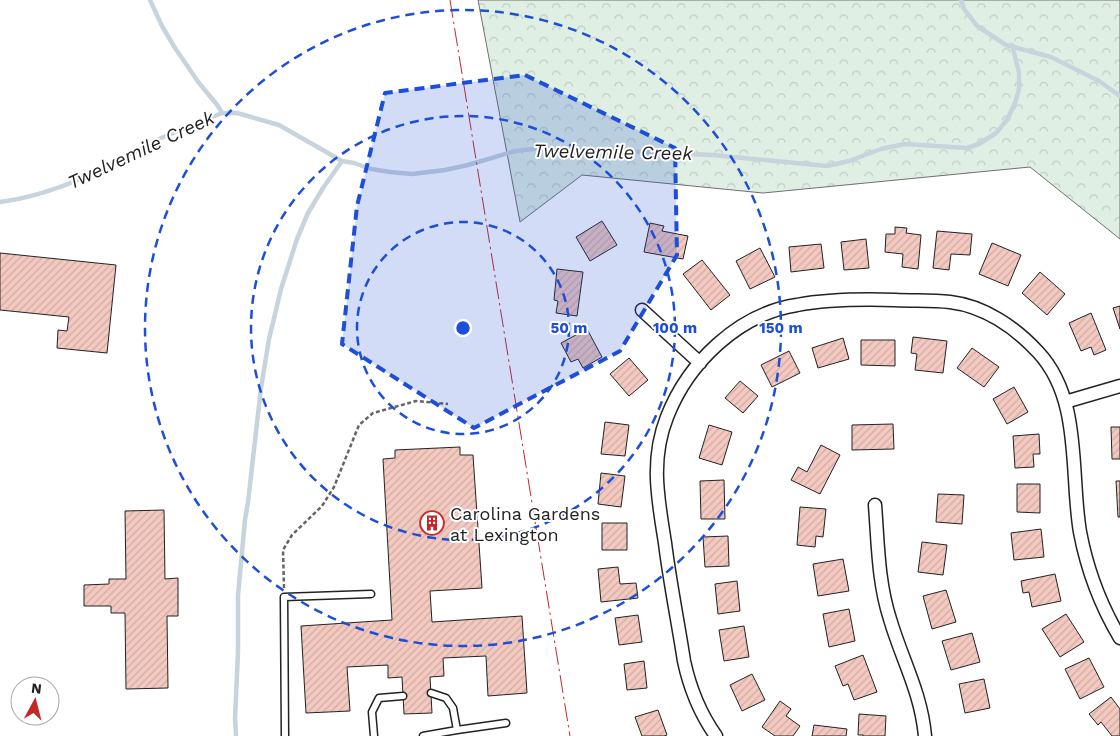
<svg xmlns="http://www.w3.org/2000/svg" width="1120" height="736" viewBox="0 0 1120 736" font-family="'Work Sans',sans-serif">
  <defs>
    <pattern id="forest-crowns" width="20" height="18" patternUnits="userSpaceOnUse" patternTransform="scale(1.25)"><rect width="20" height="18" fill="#e0efe3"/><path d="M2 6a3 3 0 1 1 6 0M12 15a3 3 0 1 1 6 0" fill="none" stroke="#c0cdc2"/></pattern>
    <pattern id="building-hatch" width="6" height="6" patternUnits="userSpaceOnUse" patternTransform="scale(1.25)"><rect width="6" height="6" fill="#f3c9c0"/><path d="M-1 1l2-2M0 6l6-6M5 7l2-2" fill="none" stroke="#d0aca5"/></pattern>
  </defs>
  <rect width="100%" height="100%" fill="#fff"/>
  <path fill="url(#forest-crowns)" stroke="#6f6f6f" d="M478,0H1120V239L1030,167L763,193L582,175L520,222Z"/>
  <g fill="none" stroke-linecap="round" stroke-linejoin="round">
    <path stroke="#c7d3dd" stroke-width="4.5" d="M150,0L162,26L175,48L199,83L218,106L222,113
      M961,0L964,9L977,26L1006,45L1051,57L1099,81L1120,96
      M0,202C56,195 106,168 155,142L161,138L222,113H237L279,125L342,161L354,163L371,169L390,172L412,174L445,170L468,165L515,151L542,148L712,155L827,166L849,161L881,149L905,144L967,148L979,144L996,133L1007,120L1015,103L1019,89V72L1012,45
      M236,736L235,718L238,652V595L245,520L248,502L261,388L269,339L281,289L297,239L308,213L323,188L342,161"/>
  </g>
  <path fill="url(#building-hatch)" stroke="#222" d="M602,221L617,245L590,261L576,237Z
    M650,223L664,226L662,231L688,236L683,259L644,252Z
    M895,227L907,228L906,233L921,235L918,269L902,267L903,254L885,252L886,234H895Z
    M937,231L972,234L970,255L951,254L949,270L933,268Z
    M866,239L869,268L844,270L841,242Z
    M992,243L1021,255L1008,286L979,274Z
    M821,244L824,268L791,272L789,247Z
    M760,248L775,277L750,289L736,261Z
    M0,253L116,265L107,353L57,348L58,330L67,331L69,317L0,310Z
    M702,260L730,295L711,310L683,274Z
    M557,269L583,272L577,316L556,313L558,301L554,300Z
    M1040,272L1065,294L1047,315L1022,293Z
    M1120,306V329L1113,308Z
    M1091,313L1106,350L1094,355L1091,347L1081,351L1069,323Z
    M587,329L602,357L583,368L578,359L571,362L561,343Z
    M913,337L947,341L943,373L915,370L917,354L911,353Z
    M843,338L849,359L818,368L812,348Z
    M861,340H895V366L861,365Z
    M972,348L999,367L984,387L957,368Z
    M789,351L800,373L772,387L761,365Z
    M629,358L648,380L629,396L610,374Z
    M740,381L758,396L743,413L725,398Z
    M1014,387L1028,412L1007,424L993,399Z
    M605,422L629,425L625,456L601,454Z
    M893,424L894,449L852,450V425Z
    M709,425L732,432L722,465L699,458Z
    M1111,427H1120V459H1112Z
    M1039,434L1040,454H1033L1034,467L1015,468L1013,436Z
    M821,445L840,455L820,494L791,480L798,467L807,472Z
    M460,447V455H473L482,588L430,591L432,622L522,616L527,693L488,696L486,656L443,658L444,676L430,677L432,713L404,714L402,677L388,678V665L347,667L350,711L306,713L301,626L392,620L383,459L395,458V450Z
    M601,473L625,476L621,507L598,504Z
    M724,480L725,519H701L700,481Z
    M1116,481H1120V517H1118Z
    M1017,484H1040V513L1017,512Z
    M938,494L964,495L962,524L936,522Z
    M800,507L826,509L823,537L816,536L815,547L797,545Z
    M164,510L165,579L178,578V616H167L168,688L126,689L125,613H111V606H84V585L109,584V579H126L125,511Z
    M602,523H627V550H602Z
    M1041,529L1044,557L1014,560L1011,533Z
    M728,536L729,566L705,567L703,537Z
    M922,542L947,545L943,575L918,572Z
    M843,559L849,591L818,596L813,564Z
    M618,567L620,584L636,583L638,598L601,602L598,569Z
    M1055,574L1061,601L1032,607L1029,592L1023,593L1021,581Z
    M737,581L740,611L718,614L715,584Z
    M946,590L956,622L932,629L923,596Z
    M849,609L855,641L829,647L823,614Z
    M1066,614L1084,642L1060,657L1042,629Z
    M638,615L642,642L619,645L615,618Z
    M744,626L749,657L724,661L719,630Z
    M972,633L980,662L951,670L942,641Z
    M863,655L877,692L854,700L848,684L843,686L835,666Z
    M1089,658L1104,687L1080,699L1065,669Z
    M644,661L647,688L627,690L624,664Z
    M752,674L765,700L742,711L730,685Z
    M984,679L990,708L965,713L959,684Z
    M1111,697L1120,709V736H1112L1101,722L1098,725L1089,714Z
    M780,701L791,709L786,716L800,726L793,736H775L762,727Z
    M658,710L667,735L664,736H642L635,717Z
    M859,714L886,716L885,736H863V735H858Z
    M814,725L847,729L846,736H812Z"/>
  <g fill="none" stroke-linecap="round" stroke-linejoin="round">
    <g stroke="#222" stroke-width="9">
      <path id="lane" d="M431,693L446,698L453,708L457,730L506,723
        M285,736L284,597L371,594
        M374,736L372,712L379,698L403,696
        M423,736L457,730"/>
    </g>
    <g stroke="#222" stroke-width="15">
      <path id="street" d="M642,310L700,363
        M1065,402L1120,386
        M875,505C878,543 878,582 890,619C902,660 921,692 925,736
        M716,736C699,712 690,689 684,661C678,622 670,583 665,543C658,499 650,460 667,417C688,363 738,314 797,305C829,299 863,299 895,300C913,301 932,300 950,302C984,306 1015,327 1038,352C1082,399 1070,473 1080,532C1087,569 1101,606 1120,638"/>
    </g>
    <path stroke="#646464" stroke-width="2.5" stroke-dasharray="4 2.5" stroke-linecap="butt" d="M284,588L283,550L292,535L322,506L334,487L359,425L373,413L416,401L448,404"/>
    <use href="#lane" stroke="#fff" stroke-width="6"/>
    <use href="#street" stroke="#fff" stroke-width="12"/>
    <path stroke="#c62828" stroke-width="1" stroke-dasharray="18 4 2.5 4" stroke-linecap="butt" d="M450,0L570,736"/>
  </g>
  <path fill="#1d4ed8" fill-opacity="0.2" stroke="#1d4ed8" stroke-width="4" stroke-dasharray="10 6" stroke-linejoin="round" d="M525,75L675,148L677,255L620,351L474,428L342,344L357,206L385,93Z"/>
  <g fill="none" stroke="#1d4ed8" stroke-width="2.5" stroke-dasharray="9 6">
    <circle cx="463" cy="328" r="106"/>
    <circle cx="463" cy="328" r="212"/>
    <circle cx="463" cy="328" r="318"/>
  </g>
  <defs>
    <g id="building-ring" transform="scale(1.25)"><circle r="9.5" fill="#fff" stroke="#c62828" stroke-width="1.5"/><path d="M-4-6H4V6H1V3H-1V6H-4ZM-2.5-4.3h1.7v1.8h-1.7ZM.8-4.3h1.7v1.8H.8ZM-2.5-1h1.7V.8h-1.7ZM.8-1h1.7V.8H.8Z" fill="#c62828"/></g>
  </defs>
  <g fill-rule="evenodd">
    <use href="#building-ring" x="432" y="523"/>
  </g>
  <g text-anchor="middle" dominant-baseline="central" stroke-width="4" stroke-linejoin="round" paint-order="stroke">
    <g font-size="18" fill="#222" stroke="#fff" text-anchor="start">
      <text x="450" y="513">Carolina Gardens<tspan x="450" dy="21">at Lexington</tspan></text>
    </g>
    <g font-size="19" font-style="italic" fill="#222" stroke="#fff">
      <text transform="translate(141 150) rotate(-25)">Twelvemile Creek</text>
      <text transform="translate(613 152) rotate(1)">Twelvemile Creek</text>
    </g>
  </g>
  <circle cx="463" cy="328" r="8" fill="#1d4ed8" stroke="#fff" stroke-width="2.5"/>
  <g font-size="15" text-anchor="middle" font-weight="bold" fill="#1d4ed8" stroke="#fff" stroke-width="4" stroke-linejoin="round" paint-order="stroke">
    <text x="569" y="333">50 m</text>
    <text x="675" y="333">100 m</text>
    <text x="781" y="333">150 m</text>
  </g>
  <g transform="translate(35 701) rotate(7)"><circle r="24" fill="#ffffff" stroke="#a7a7a7"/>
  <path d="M0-4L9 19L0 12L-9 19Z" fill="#c62828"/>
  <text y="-8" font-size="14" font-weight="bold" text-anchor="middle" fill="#222222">N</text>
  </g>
</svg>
